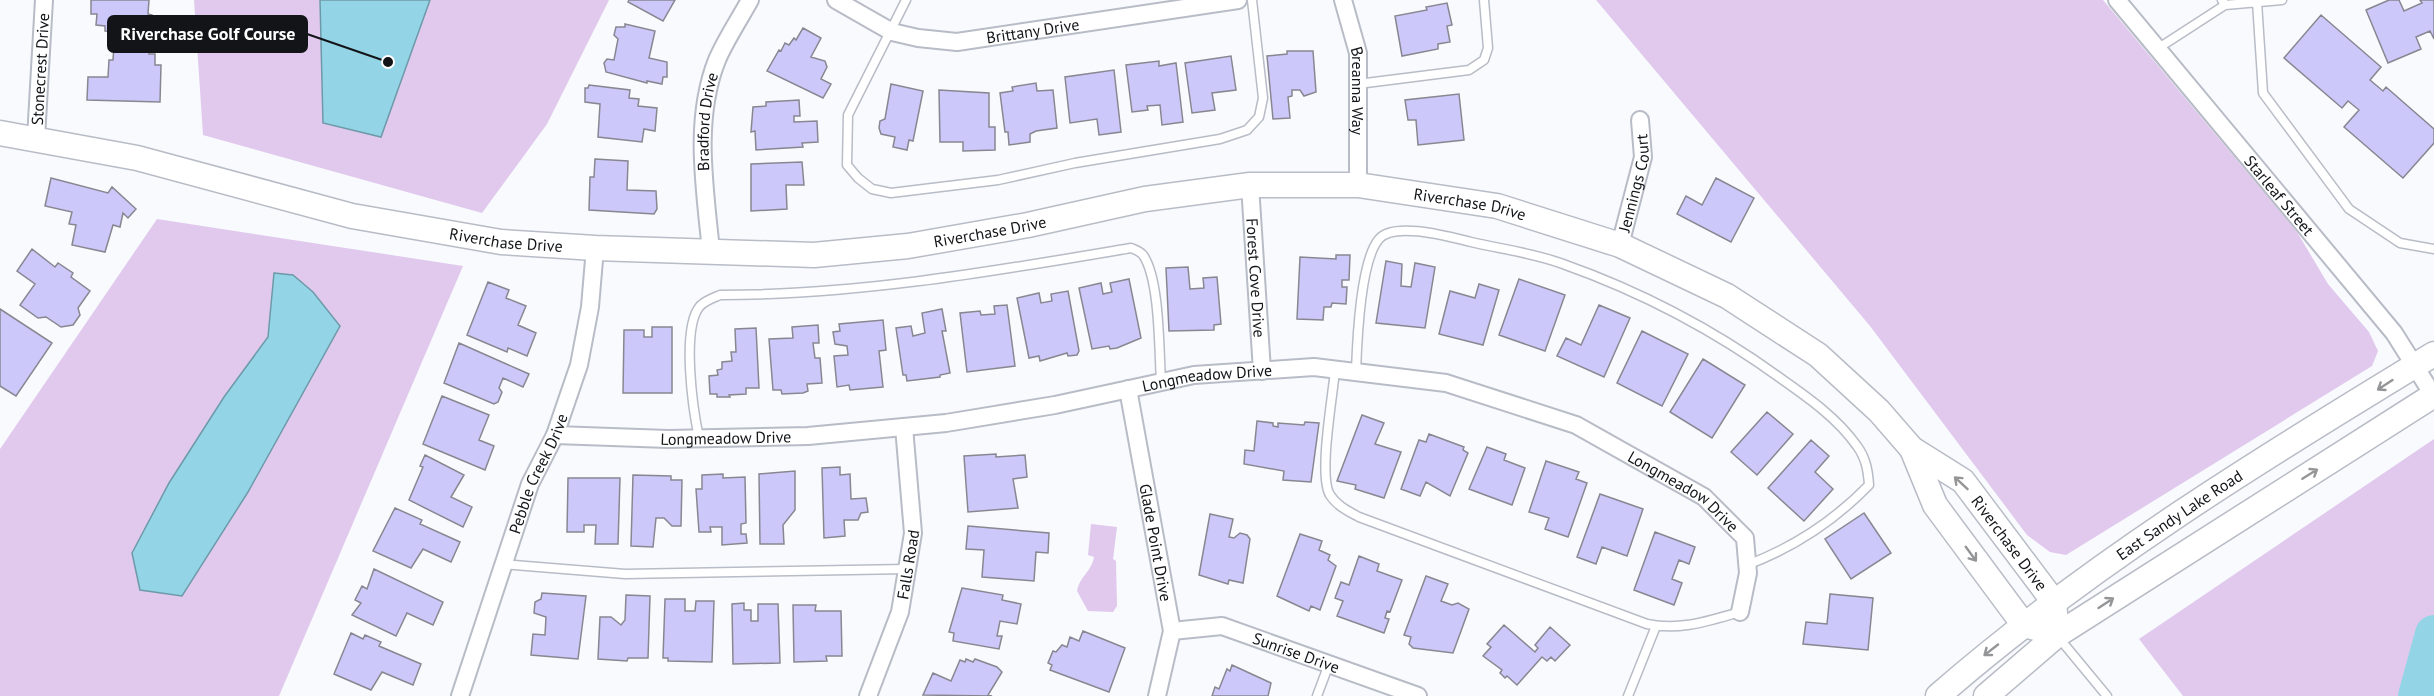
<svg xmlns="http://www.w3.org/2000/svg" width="2434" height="696" viewBox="0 0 2434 696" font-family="'PT Sans',sans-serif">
  <rect width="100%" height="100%" fill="#f8fafe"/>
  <path fill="#e0c9ed" d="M194,0H609L547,124L482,213L203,135Z
    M1596,0H2103L2297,232L2328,284L2369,332L2378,351L2372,366L2066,555L2050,552L2027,535L1870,326Z
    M157,219L463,266L279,696H0V449Z
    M2434,439V696H2183L2139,639Z
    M1091,524L1117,527L1113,559L1116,561L1117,606L1113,612L1088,611L1077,591C1080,576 1092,571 1094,557L1088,555Z"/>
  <path fill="#94d4e7" stroke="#6d9aa9" stroke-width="1.5" d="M320,0H430L381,137L323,123Z
    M274,273L293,275L313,292L340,326L248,492L182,596L140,590L132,553L169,483L224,397L268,337Z"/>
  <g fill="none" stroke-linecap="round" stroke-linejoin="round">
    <path stroke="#94d4e7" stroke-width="38" d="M2417,696L2434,634"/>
  </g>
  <path fill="#cdc8fa" stroke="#888791" stroke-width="1.5" d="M91,0H149L148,14L152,15L156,22L153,30L146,33L105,31V26L96,25L97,14H91Z
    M629,0H675L663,21L628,2Z
    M2389,0H2399L2404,11L2422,3L2420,0H2434V39L2430,31L2416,37L2421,49L2388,63L2366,10Z
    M1447,3L1452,25L1447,26L1450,42L1438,44V49L1402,56L1395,16L1427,10L1426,7Z
    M2321,15L2381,67L2370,80L2383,91L2386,87L2434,129V143L2403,178L2344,127L2359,110L2348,101L2342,108L2284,58Z
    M625,24L655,31L649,58L667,62V77H663L662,84L647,81V83L606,72L604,63L607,59L614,60L618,39L614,35L616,27H625Z
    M803,28L821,38L811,57L825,61L827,67L821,79L831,84L823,98L767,71L779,50L781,51L785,43L789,45L794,38L796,40Z
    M114,45L150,46L149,54H155V65H161L160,102L87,100L88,77H108L109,60H113Z
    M1287,51H1313L1316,92L1304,96L1300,90H1292V96L1288,97L1290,118L1273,119L1267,56L1287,54Z
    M1231,56L1236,90L1212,93L1215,110L1192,113L1185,63Z
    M1159,61V66L1176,63L1183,122L1162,125L1160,105L1147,106L1148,110L1132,112L1126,65Z
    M1114,70L1121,132L1099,135L1097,119L1070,123L1065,77Z
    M1036,83L1037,91L1053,90L1057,128L1036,131L1030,134V142L1009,145L1008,132H1005L1000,93L1013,91L1012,87Z
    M891,84L923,91L913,141L909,140L907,150L893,147L895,137L881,134L879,128L880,121L885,119Z
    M589,85L630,90L629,98L639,99L638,106L657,108L655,131L644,129L642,142L598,137L600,104L585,102V88H588Z
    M939,90L989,93V127H995V150L963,151V142H940Z
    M1459,94L1464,140L1418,145L1416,120H1408L1405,100Z
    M799,100L800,116H794V122L817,121L818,142L802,143L803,147L756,150L755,131L751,132L753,107L766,106V102Z
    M595,159L628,161L627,190L656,191L657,209L654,214L589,210L590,177H594Z
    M802,162L804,185H786L787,209L751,211V164Z
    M51,178L108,193L112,187L136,209L128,218L123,213L120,227L113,225L105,252L72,245L76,225L69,224L72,212L45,206Z
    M1716,178L1754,198L1731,242L1677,214L1686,196L1702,205Z
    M32,249L55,267L58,263L73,273L71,277L90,291L78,308L80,315L73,325L61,327L46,317L38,318L20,305L35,284L17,271Z
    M1336,255H1350L1349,280H1342V287H1347L1346,304L1332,303L1331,307H1324L1323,320L1297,319L1300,257L1336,259Z
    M1386,261L1402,264L1401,286L1411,287L1415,263L1435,267L1425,328L1376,323Z
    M1188,267L1190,289L1204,288L1203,278L1217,277L1221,324L1214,325V330L1169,331L1166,268Z
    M1129,279L1141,338L1117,348L1110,349L1109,346L1092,349L1079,288L1101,283L1103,294L1112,292L1110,283Z
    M1519,279L1565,295L1545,351L1499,335Z
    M488,282L509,290L506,298L526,306L518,325L536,333L527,356L508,348L507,352L467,335Z
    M1479,284L1499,290L1483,345L1439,334L1450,291L1475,298Z
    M1068,291L1079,351L1077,355L1068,356L1067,353L1040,361L1039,356L1029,358L1017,298L1039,293L1041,303L1052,301L1051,294Z
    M1007,305L1015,366L967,372L960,313L980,311L981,315L995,314L994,306Z
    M1599,305L1630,318L1604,377L1557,356L1566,338L1581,345Z
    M0,309L52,343L16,396L0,386Z
    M942,309L946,331H942L950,373L940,375V377L907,381L906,375H903L896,328L911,326L913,336L925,333L922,313Z
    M883,320L886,350L879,351L883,387L850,390L849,385L837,387L834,356L848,355L847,346L835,344L833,332L840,331L839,324Z
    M818,325L819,343H813L815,358H820L822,383L807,384L808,391L803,393L782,394L781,390H773L769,339L793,338L792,327Z
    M652,327H672V393H623L624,330H644V337H652Z
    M756,328L759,388H746V394L729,395L730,397H717V394H710L709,376L718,375L717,370L722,369V362L732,361L731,352H736L735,329Z
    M1642,331L1688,354L1662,406L1617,383Z
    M459,343L529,374L523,387L503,378L499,388L502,392L498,402L494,404L444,383Z
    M1703,359L1745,385L1712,438L1670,412Z
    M442,396L489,415L479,440L494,446L485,470L423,444Z
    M1767,412L1793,434L1757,475L1731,452Z
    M1362,415L1384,423L1375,444L1401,452L1384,498L1355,489L1356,485L1337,481Z
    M1257,421L1273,423V426L1278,427V423L1304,425L1305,422L1319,423L1311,482L1283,480L1284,471L1244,464L1245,450L1254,451Z
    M1429,434L1464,447L1463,450L1468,453L1450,496L1426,482L1420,496L1401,489L1419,440L1426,442Z
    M1811,440L1829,456L1815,472L1833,489L1804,521L1768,488Z
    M1487,447L1506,454L1504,460L1525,468L1512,505L1469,489Z
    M996,454V457L1025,455L1027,477L1013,479L1018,508L968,512L964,456Z
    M425,455L464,475L451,497L472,507L463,527L409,500L423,467L420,466Z
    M1546,461L1579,472L1576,479L1587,483L1568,537L1545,529L1549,518L1529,512Z
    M840,467V475L850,474L851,499L866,498L868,512L861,513L858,520H844L845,536L824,538L822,468Z
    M795,471V510L783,525L784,544H760L759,474Z
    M723,474V478L745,477L746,523L741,524V534H746L747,543L722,545V527H710L711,532H699L696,489H702V475Z
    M633,475L671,476V480H682L681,526H672L664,518H656L653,547L631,546Z
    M568,478H620L618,544H595L596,525H584V532H567Z
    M1600,494L1643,509L1627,556L1602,547L1596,564L1577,557Z
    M395,508L422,520L420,524L460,542L451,562L423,549L411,568L373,551Z
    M1864,513L1891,553L1851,579L1825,539Z
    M1210,514L1233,519L1229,537L1234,538L1240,533L1247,535L1250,539L1243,583L1229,580L1228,584L1199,575Z
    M968,526L1049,533L1048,553L1036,552L1034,581L982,577L984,550L966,549Z
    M1655,532L1695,547L1689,564L1679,560L1672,579L1682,583L1674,605L1634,590Z
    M1300,534L1322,541L1319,550L1330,555L1328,560L1336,566L1320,610L1311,606L1309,611L1277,596Z
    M1359,556L1379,564L1377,571L1402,580L1390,612L1387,611L1385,618L1389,619L1384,633L1337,616L1343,601L1335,598L1341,582L1349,585Z
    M374,569L443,602L433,625L407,613L396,636L352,615L361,603L355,600L362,586L367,589Z
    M1426,576L1448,584L1441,601L1452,605L1458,603L1469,609L1453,653L1413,648L1409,644L1411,637L1404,635Z
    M962,588L1003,595L1002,600L1021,604L1017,624L1000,621L997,636H1002L999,649L953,641L954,633L949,632Z
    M542,593L586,596L578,659L531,655L533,634L545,635L546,617L534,613L535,602L541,599Z
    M1830,594L1873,598L1868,650L1803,644L1806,622L1827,624Z
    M626,595L650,596L648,658H628L627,661L598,659L600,617H611L621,625L625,620Z
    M665,599H685V611H695L696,601H714L712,662L668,661V658H663Z
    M744,603V610H751V621H758V604H778L780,663L733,664L732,604Z
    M793,605H816L815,611H841L842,656H826L827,661L794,662Z
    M1504,625L1535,652L1538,648L1535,645L1550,627L1570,645L1555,661L1551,657L1547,661L1542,657L1517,685L1507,676L1505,678L1500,673L1502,670L1483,656L1491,647L1487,644Z
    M1083,631L1125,648L1109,692L1050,670L1052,665L1048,663L1053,651L1056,652L1062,645L1067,647L1070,637L1079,641Z
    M351,633L363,639L365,635L381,642L379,646L421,664L413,685L382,672L371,690L334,674Z
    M966,659L973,662L975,659L997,667L1002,672L988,695L992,696L923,695L933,673L951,681L960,660L965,662Z
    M1232,665L1271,683L1268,696H1212L1215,687L1219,689L1227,669L1230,671Z"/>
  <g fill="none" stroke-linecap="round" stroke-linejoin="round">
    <g stroke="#b8bcc6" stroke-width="11">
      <path id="lane" d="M906,0L848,115L847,165L858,178L872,189L891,193L998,180L1075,163L1220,139L1247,130L1259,117L1263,98L1252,0
        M2222,0L2225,5L2282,0
        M2257,2L2263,93L2349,209L2400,243L2434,249
        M2157,49L2225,5
        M1358,84L1469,70L1484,60L1488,48L1484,0
        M1335,370C1333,395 1318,476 1330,495C1337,506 1348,511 1359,517L1647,624C1680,631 1708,621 1740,612
        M1356,372C1357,342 1360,261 1379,239C1394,221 1450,237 1471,242C1501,249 1534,253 1563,264C1642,292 1716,331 1783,380C1810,399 1838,419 1857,446C1866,458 1868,471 1869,485C1834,521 1795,547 1747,565
        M699,438C693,410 681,328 700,306C706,300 713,298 720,295C859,295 995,271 1131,248C1136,250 1140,251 1143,255C1160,279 1159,351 1161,382
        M503,564L625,574L908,569
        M2059,638L2107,696
        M1317,696L1329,664
        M1628,696L1656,626"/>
    </g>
    <g stroke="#b8bcc6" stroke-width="20">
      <g id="street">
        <path id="s1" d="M836,0L892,32L918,38L957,42L1238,0"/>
        <path id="s2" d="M1343,0L1358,53V185"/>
        <path id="s3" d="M2117,0L2394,333L2433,395"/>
        <path id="s4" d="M36,138L44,0"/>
        <path id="s5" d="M1250,185L1262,371"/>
        <path id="s6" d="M1620,245L1643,157L1640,120"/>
        <path id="s7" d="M711,251C705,189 693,120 717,60C726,39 739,20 750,0"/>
        <path id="s8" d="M1128,389L1172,631L1157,696"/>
        <path id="s9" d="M555,435L668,439L808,436L946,423L1055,405L1194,375L1314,367L1446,383L1576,425L1704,497L1745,538L1748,573L1740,612"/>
        <path id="s10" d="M1172,631L1222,626L1418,696"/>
        <path id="s11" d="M460,696L530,484L555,435L579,365L590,307L595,248"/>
        <path id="s12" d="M868,696L900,612L913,533L904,427"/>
      </g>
    </g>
    <g stroke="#b8bcc6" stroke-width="27">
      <g id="secondary">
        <path id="s13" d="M0,133L137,158L352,216L501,242L595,248L814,255L908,246L1028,225L1145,199L1250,185H1358L1497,206L1620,245L1727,296L1818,355L1879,411L1912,449L1963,481L2054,602L2057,635"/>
        <path d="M1912,449L1935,505L2024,625L2039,629"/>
        <path id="s14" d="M1938,696C2088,565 2264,457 2434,354"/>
        <path d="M1986,696L2057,635L2434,395"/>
      </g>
    </g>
    <use href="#lane" stroke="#fff" stroke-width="8"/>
    <use href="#street" stroke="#fff" stroke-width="16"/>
    <use href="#secondary" stroke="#fff" stroke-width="24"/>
  </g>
  <defs><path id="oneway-shaft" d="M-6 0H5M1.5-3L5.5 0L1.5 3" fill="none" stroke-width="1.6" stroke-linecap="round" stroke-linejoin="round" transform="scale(1.5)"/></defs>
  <g stroke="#949597">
    <use href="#oneway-shaft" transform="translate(2385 385) rotate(147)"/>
    <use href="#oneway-shaft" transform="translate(2310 474) rotate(-32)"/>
    <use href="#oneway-shaft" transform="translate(1961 483) rotate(-137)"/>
    <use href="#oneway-shaft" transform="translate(1971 554) rotate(54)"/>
    <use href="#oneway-shaft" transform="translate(2106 603) rotate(-33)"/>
    <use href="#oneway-shaft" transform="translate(1991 650) rotate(142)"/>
  </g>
  <g text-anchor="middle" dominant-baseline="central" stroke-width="5" stroke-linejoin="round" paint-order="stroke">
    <g font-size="16" fill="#121417" stroke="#fff">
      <text stroke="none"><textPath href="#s1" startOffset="207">Brittany Drive</textPath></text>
      <text stroke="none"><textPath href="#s4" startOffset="69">Stonecrest Drive</textPath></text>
      <text stroke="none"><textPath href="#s2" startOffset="93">Breanna Way</textPath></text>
      <text stroke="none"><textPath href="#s7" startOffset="130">Bradford Drive</textPath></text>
      <text stroke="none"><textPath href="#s6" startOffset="64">Jennings Court</textPath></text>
      <text stroke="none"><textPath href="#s3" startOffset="254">Starleaf Street</textPath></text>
      <text stroke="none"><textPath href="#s13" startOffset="1490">Riverchase Drive</textPath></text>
      <text stroke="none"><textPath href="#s13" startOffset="1004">Riverchase Drive</textPath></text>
      <text stroke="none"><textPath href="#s13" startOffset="518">Riverchase Drive</textPath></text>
      <text stroke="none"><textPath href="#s5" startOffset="93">Forest Cove Drive</textPath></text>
      <text stroke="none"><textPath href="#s9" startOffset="657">Longmeadow Drive</textPath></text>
      <text stroke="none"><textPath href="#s9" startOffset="171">Longmeadow Drive</textPath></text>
      <text stroke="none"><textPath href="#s11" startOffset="236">Pebble Creek Drive</textPath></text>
      <text stroke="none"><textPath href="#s9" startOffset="1161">Longmeadow Drive</textPath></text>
      <text stroke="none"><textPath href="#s14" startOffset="302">East Sandy Lake Road</textPath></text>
      <text stroke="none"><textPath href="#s13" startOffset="2144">Riverchase Drive</textPath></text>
      <text stroke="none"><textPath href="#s8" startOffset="156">Glade Point Drive</textPath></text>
      <text stroke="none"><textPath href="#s12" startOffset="138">Falls Road</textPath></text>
      <text stroke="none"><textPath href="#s10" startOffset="129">Sunrise Drive</textPath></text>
    </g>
  </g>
  <path fill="none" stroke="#121417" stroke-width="2" d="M388 62L307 34"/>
  <circle fill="#121417" stroke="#fff" stroke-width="2" cx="388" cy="62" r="6"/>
  <rect fill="#121417" stroke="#121417" stroke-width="2" x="108" y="16" width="199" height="36" rx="6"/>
  <g font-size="18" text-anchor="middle" font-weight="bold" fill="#fff">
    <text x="208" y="40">Riverchase Golf Course</text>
  </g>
</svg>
